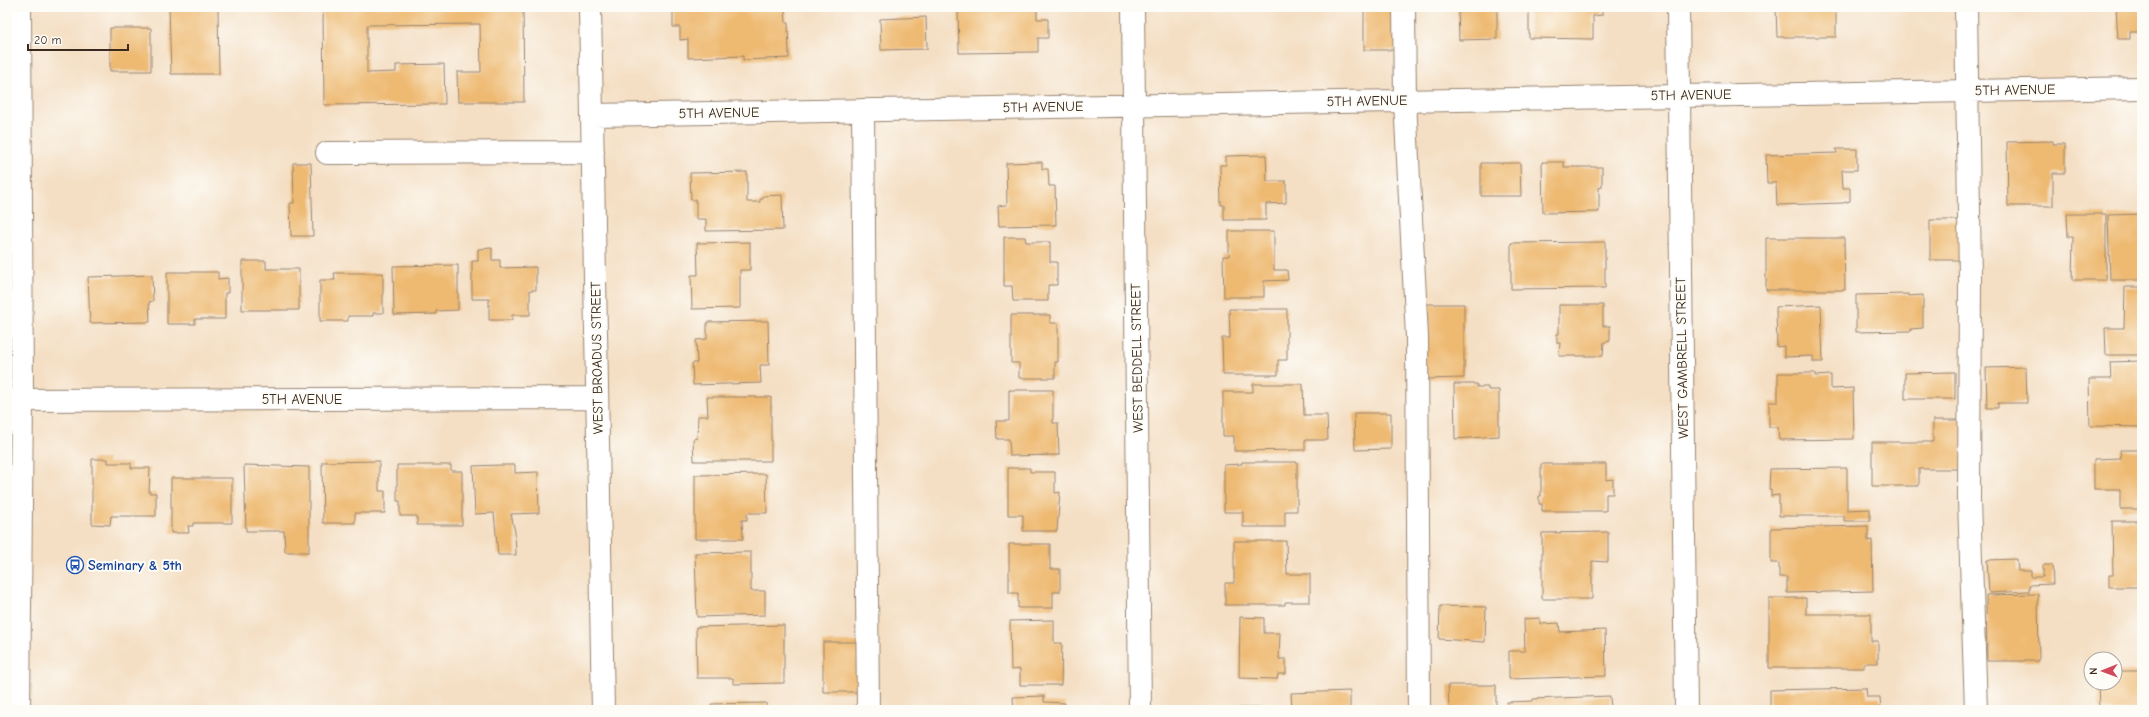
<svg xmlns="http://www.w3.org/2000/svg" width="2149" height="717" viewBox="0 0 2149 717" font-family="'Comic Neue',sans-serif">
  <rect width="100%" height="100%" fill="#fdfcf7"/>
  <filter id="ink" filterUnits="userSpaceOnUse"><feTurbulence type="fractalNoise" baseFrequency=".025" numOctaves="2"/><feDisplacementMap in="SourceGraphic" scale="8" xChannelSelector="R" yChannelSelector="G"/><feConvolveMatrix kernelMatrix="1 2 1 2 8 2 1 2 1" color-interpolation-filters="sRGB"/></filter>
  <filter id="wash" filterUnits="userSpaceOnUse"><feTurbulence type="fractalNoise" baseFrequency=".012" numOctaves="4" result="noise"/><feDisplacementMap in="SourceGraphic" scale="16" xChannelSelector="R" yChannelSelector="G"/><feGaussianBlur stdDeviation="0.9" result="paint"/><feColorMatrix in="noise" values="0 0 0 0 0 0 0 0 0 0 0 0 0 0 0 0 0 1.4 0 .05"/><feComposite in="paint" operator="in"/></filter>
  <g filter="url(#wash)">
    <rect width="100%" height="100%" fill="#f4dfc4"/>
    <g id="blocks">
      <path fill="#eeb971" d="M177,7H218L219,74H171L169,8Z
        M323,7H523L524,102H458L457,72H481L480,24L367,25V73L396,72V65L444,64L445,104L324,105Z
        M673,7H785L786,23H788L789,58L743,60V56L688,58V39L680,40V27H673Z
        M958,7H1037V19H1048V38H1038V52L959,53Z
        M1364,7H1399L1398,50H1364Z
        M1458,7H1497V39L1459,40Z
        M1529,7H1602V15L1593,16V39L1529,38Z
        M1776,7H1836V37H1777Z
        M2116,7H2142V32H2130V39H2118Z
        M926,17L927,49L881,50L880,19Z
        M110,28H151V71H110Z
        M2053,141V144H2065V173H2053V206H2008L2007,142Z
        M1836,149H1857V170H1842L1843,188H1850V201L1843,203L1777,205L1776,183H1767L1766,155L1837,153Z
        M1266,155L1267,181H1286V203L1266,204V220H1224V205H1221L1220,165H1226V156Z
        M1042,162V169H1048L1049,186H1055L1056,225L999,226L998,206L1007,205L1006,163Z
        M1542,162H1564V167H1602V187L1599,188V212L1543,213Z
        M293,163H311L313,236H291L290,203H294Z
        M1481,163H1520L1521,196H1481Z
        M747,172V202H760V199H763V196L782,195L783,230L706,231V219H696V200H691L690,173Z
        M2067,214H2106V280H2072L2073,237H2068Z
        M2142,214V280H2110L2108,215Z
        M1930,220H1965V260H1930Z
        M1229,231H1274V270H1287L1288,280L1264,281V297H1224L1223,256H1229Z
        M1004,237H1025L1026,242H1050V262H1057V285H1048V301H1013L1012,286H1004Z
        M1766,238H1844L1845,290H1766Z
        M750,242V270H740V308L692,309L691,275H698L697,243Z
        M1605,242V288L1511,289V243Z
        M492,248V260H500V268L536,267V290H530V315H512V320H489V299H472V261H478V249Z
        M242,261H266V269H299V310H242Z
        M458,265V310L436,311V314L394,315L393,266Z
        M167,272H218V279L228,278V293H225V319H195V324H167Z
        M334,273H383V313H373V316H348V321H320V280H335Z
        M152,275L153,301L149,302L150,322L90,323L88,277Z
        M2125,287H2142V355H2106L2105,328H2124Z
        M1908,294V296L1923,295V328L1911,329V331L1856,332V295Z
        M1425,304H1464V378L1425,379Z
        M1559,305H1603V326H1610V341L1604,342L1603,356H1559L1560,343H1557V334H1559Z
        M1821,305L1823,362H1813V356L1784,357V346L1777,347L1776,307Z
        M1229,309H1287V360H1278V375H1223L1222,338H1230Z
        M1011,315H1050V323H1058V362H1055V378H1019V363H1011Z
        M768,321L769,365H760L761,383L693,385L692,363H697L696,340L707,339V322Z
        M2142,361V427L2090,426L2089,379H2111L2110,362Z
        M2026,367L2027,403H1998V408H1987L1986,368Z
        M1955,372V399H1905V373Z
        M1778,373H1815V376L1831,375V389L1853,388L1854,439L1779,440L1778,427H1769V402H1778Z
        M1253,384H1303L1304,415H1327L1328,440H1305V450L1234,451V436H1223V392H1253Z
        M1454,384H1477V387H1488V390H1499V436L1455,439Z
        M1009,390H1053V423H1058L1059,455L1010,456L1009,439H997L996,421H1009Z
        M707,397H771V461H694L693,439L697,438L698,416H708Z
        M1354,413H1391V449L1355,450Z
        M1933,420H1962V469H1919V486H1872V442H1933Z
        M2120,450H2142V509H2120V489H2094V459L2121,458Z
        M92,459H108V463H131V468H150L149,493H156V516H111L110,525L92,524Z
        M379,461V491H385V513H355V523H323L322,462Z
        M1242,462H1297V511H1285V527H1243V512H1224V465L1242,464Z
        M1541,464H1606V480L1613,479V494H1606V511H1542V504H1539V496H1541Z
        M244,465L309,467V552H285L284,531H246Z
        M397,465H451V471H462V525H417V516H400V501H397Z
        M500,465H515V473L538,472L539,513L511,514L515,532L516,555H498L494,513L475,514L473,466Z
        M1008,468H1030V472H1055V493L1060,492L1057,531H1023V515H1008Z
        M1847,468V510L1870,509V521H1844V516H1779V495L1771,496V489H1769L1770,469Z
        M766,474L767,513H747V520H742L743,539H695V475Z
        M171,478H232V523H193V526H188L189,533H171Z
        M2112,521H2142V585L2140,587H2109V575H2113Z
        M1868,526V541L1872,540L1873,591L1787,593V577H1779V563H1771V528Z
        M1608,532V562L1592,561V599H1542V533Z
        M1234,541H1286L1287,574H1310V602H1285V605H1225V583H1234Z
        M1009,544H1050V569H1060V592H1053V608H1018V593H1009Z
        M751,552V591H765V615L697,617L695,553Z
        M2017,559L2018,571H2031V577H2043V565H2052L2053,584L2029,585V591L1989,593L1987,560Z
        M2038,594L2039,661H1987L1986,595Z
        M1769,598H1806V614H1871V641H1878V663H1864V668H1769Z
        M1440,606L1486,607L1485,642L1439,639Z
        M1240,617L1264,618V633H1280L1279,659H1286V674H1278L1277,679L1239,678Z
        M1540,618V624L1559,623L1560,632L1605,630L1606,676L1509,679V651H1525L1524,619Z
        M1054,620V643H1062L1061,685H1020V669L1011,670L1010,621Z
        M784,625V683L733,684V678H697L696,627Z
        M823,642H860V692H823Z
        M2118,671H2142V710H2099L2098,683H2115Z
        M1448,685H1496V710H1449Z
        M1866,688L1867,697H1880L1881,710H1770V690Z
        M1350,691V710H1292L1291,693Z
        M1044,696V702L1065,703V710H1014L1013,697Z
        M1610,696L1611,710H1507V702L1533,701V699Z
        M766,703V710H711V704Z
        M1239,708H1279V710H1239Z"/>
    </g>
  </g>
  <g filter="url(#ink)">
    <use href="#blocks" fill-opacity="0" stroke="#988471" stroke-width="1"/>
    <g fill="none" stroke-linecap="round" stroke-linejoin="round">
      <g stroke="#988471" stroke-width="24">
        <path id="minor" d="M590,7L603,710
          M1133,7L1140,710
          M1404,7L1405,100L1417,337L1419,710
          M1678,7L1686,710
          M1966,7L1970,280L1969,500L1976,710
          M863,110L868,710
          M592,115L2142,88
          M327,153L593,152
          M7,400L597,398"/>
      </g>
      <g stroke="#988471" stroke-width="24">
        <path id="major" d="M19,710L22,400L20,7"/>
      </g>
      <use href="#minor" stroke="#fff" stroke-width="22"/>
      <use href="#major" stroke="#fff" stroke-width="22"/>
    </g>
  </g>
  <defs>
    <g id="bus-ring" transform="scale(0.9)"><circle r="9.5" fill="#fdfcf7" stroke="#1a4fb4" stroke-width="1.5"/><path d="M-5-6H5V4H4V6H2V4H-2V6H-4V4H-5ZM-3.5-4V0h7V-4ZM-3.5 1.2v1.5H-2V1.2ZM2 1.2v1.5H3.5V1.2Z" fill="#1a4fb4"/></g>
  </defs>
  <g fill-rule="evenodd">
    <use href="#bus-ring" x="75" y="565"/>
  </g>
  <g text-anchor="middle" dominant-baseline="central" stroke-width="4" stroke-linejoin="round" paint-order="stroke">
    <g font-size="14" fill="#3b2a1e" stroke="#fdfcf7">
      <text transform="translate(2015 90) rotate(-1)">5TH AVENUE</text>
      <text transform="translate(1691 95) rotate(-1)">5TH AVENUE</text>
      <text transform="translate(1367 101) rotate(-1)">5TH AVENUE</text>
      <text transform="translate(1043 107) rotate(-1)">5TH AVENUE</text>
      <text transform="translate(719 113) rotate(-1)">5TH AVENUE</text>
      <text transform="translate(597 358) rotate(-91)">WEST BROADUS STREET</text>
      <text transform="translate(1137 358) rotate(-91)">WEST BEDDELL STREET</text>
      <text transform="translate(1682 358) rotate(-91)">WEST GAMBRELL STREET</text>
      <text x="302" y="399">5TH AVENUE</text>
    </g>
    <g font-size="14" font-weight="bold" fill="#164399" stroke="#fdfcf7" text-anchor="start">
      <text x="88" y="565">Seminary &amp; 5th</text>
    </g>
  </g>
  <rect width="2149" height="717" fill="none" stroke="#fdfcf7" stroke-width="24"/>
  <g transform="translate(2103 671) rotate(269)"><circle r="19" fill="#fdfcf7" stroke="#afa8a0"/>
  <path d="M0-3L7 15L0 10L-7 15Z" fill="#d1495b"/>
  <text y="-6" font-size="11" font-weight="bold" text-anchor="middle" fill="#3b2a1e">N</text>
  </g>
  <path d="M28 44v6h100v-6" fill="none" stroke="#3b2a1e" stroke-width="2"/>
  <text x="34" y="44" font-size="12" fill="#3b2a1e" stroke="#fdfcf7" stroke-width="3" paint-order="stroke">20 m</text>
</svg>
